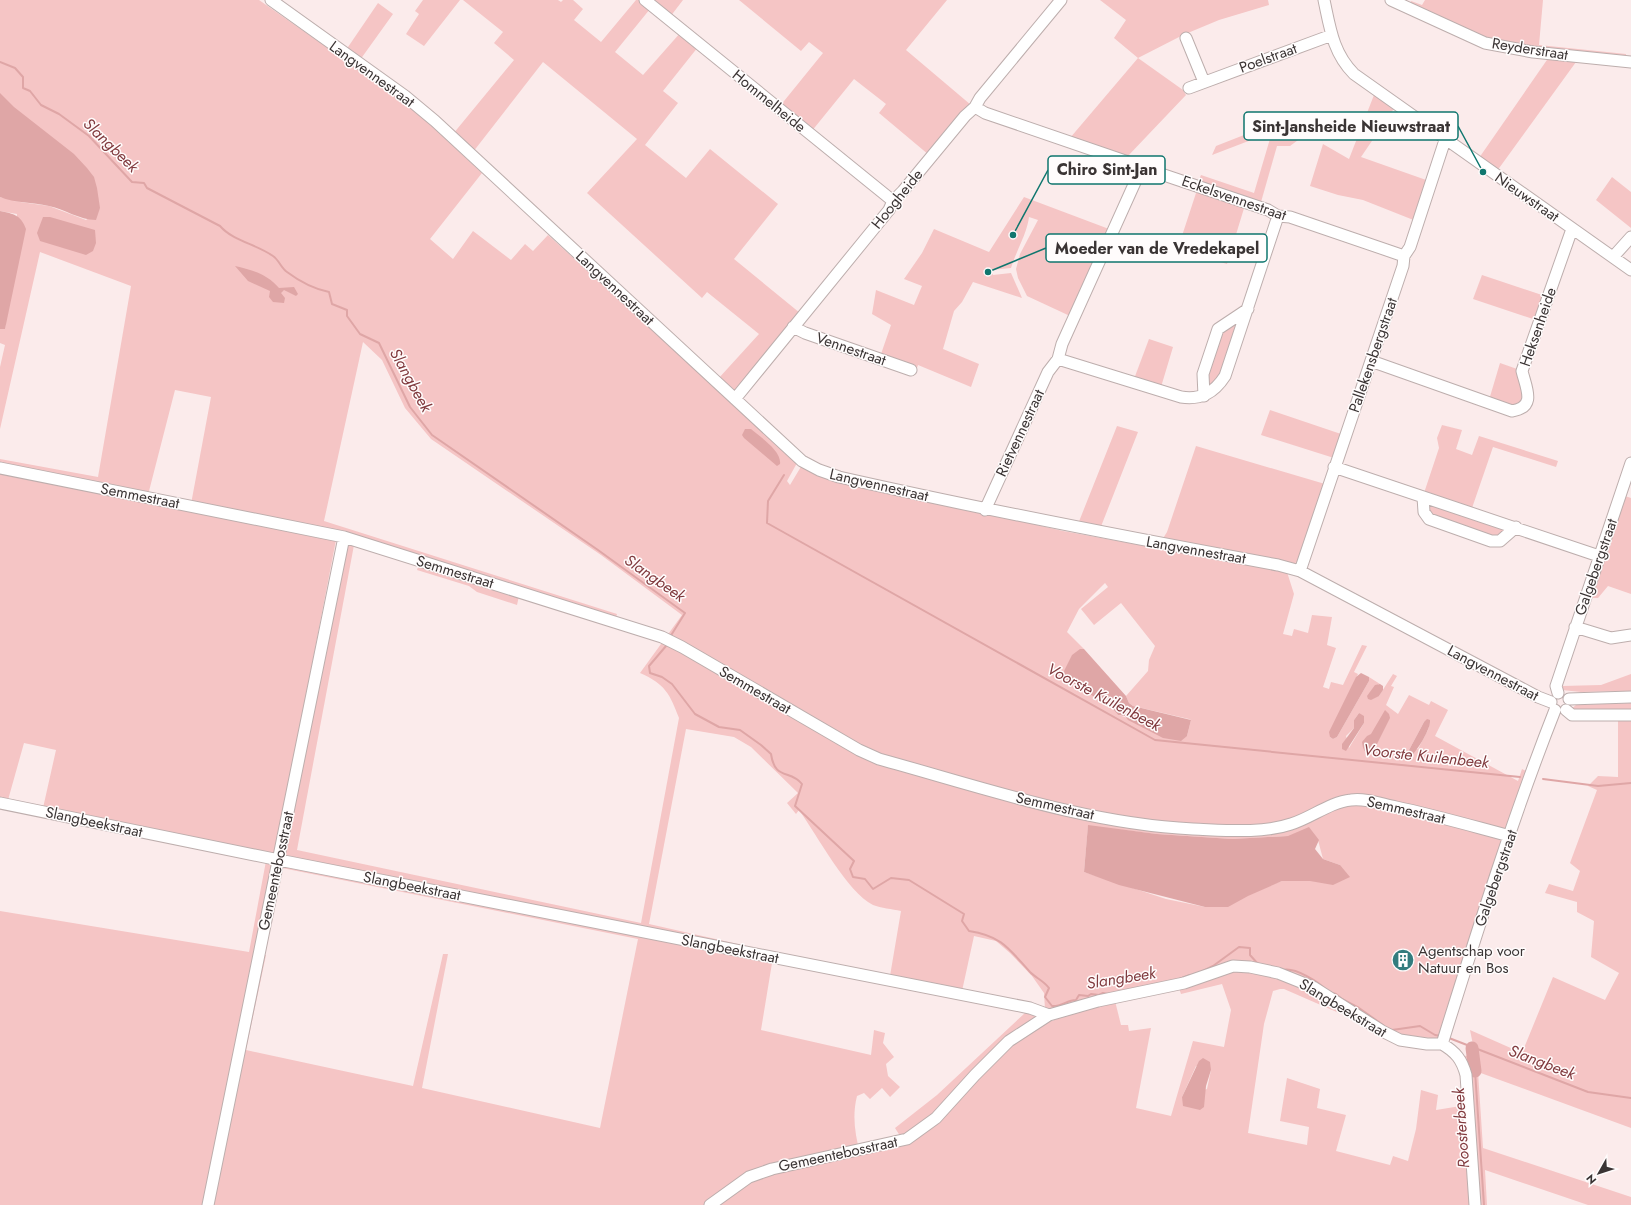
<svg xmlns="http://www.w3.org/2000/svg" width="1631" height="1205" viewBox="0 0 1631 1205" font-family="Jost,sans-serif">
  <rect width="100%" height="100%" fill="#fbebeb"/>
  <path fill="#f5c5c5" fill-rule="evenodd" d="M0,0H259L368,76L423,118L482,173L430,239L453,259L473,231L511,260L525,244L533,251L548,235L731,401L797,463L787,481L790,485L802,465L986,513L1063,531L1287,572L1294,594L1283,634L1292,636L1294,629L1308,633L1312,615L1332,617L1327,645L1336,648L1323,687L1329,689L1331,682L1343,685L1362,645L1367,646L1354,672L1358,674L1330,732V737L1333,739L1337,737L1369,681V677L1380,684H1378L1379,696L1393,674L1397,676L1391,686L1394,687L1386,705L1398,714L1409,695L1429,705L1431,701L1448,710L1435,736L1518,781L1522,769L1526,771L1438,1039L1398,1034L1343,1002L1339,1013L1284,989H1280L1273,991L1264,1024L1248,1133L1307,1145L1309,1127L1280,1121L1287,1078L1320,1089L1317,1108L1346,1115L1336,1151L1390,1165L1393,1156L1408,1161L1416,1129L1421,1090L1438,1095L1436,1110L1467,1105L1473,1205H0V911L249,952L266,861L274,863L257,954L266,955L246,1050L413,1086L443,954H448L422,1088L600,1128L638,939L282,868L348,543L336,540L275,856L43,808L56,750L24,743L8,800L0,798V474L109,493L191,504L211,397L175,390L148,495L0,465V459L98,477L131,286L40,252L0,429V367L5,345L0,343V329H5L17,214L0,211V197L3,198L0,195ZM13,201L100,208L86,220L49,206ZM363,342L382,360L405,408L431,439L601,555L682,615L640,673C665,684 670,694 679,718L641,923L297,850L354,545L419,564L417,570L469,586L477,592L517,605L519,596L614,624L617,614L324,521ZM1105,583L1108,587L1081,609L1094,625L1121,603L1155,646L1149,660L1148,671L1126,696L1129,703L1133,706L1189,719L1191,720L1187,736L1118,715L1112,708L1080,649H1084L1067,632L1079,609ZM1359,713L1364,723L1349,748L1346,736L1354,728V720ZM1430,721L1428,730L1418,749L1409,750L1424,722ZM686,729L734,737L751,747L798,793L787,803L796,814L799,810C817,835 847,892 873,905C881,908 892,909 901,911L890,976L962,991L974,936L996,941L1010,953L1032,976L1044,993L1045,1009L1049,1010L1177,982L1181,994L1222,984L1231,1010L1224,1047L1193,1041L1171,1116L1136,1108L1151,1028L1129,1031L1128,1025H1121L1115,1001L1070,1013L1052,1021L1040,1018L1026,1012L937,1095L895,1128L902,1139L860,1153C855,1134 852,1116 857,1096L864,1093L870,1099L882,1088L890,1097L900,1087L888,1076L886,1064L894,1057L883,1043L885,1033L874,1030L871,1055L761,1030L772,963L758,960L760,949L649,924ZM1088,826L1157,834L1232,839L1288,836L1318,840L1323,859L1340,865L1310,881H1282L1205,907L1166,899L1084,872ZM1196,1066L1211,1070L1207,1089L1182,1097Z
    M423,0H460L424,46L406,34L419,14L415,11Z
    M463,0H558L561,2L563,0H573L583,9L574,20L601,42L636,0H639L650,9L615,52L643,75L681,32L698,47L663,91L678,103L645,145L686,178L710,149L778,204L734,259L800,313L737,391H732L718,379L759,334L707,292L702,298L587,193L637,139L543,62L473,152L453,134L514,60L494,43L503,32Z
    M649,0H683L670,17Z
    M739,0H947L906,50L971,105L929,155L879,113L886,104L854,79L811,132L780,106L823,53L809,42L801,51Z
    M1100,0H1268L1269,5L1219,20L1183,35L1138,58L1183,90L1186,95L1127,157L1070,138L1138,58L1114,38L1126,20Z
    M1425,0H1543L1539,45L1626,54V56L1502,44L1410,7L1411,1L1422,5Z
    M378,3L393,14L360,60L346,50Z
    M1549,57L1576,60V62L1497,171L1479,158Z
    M1374,95L1395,107L1361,157L1429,181L1416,221L1363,200L1338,195L1310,186L1323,144L1349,159Z
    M1290,117L1309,132L1290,146H1277L1261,202L1198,182L1201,175L1254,193L1272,132L1212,155L1216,146Z
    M1612,177L1631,192V228L1596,200Z
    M1197,190L1245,205L1227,264L1178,248Z
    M1024,197L1109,229L1070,316L1027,296L1018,278L1016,269L1020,254L1038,220L1029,217C1027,234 1016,251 1011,268L991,270L993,275L1011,273L1022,298L973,282L962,302L954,311L943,349L979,364L971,387L918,365L917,368L881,354L891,325L872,314L876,290L914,305L922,286L904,279L922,253L934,229L989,252Z
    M1482,275L1545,296L1536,320L1473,299Z
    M1239,319L1222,376L1210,389L1205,384L1222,329Z
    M1149,339L1173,347L1161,387L1134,379Z
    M1500,363L1520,370L1527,398L1515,407L1489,400Z
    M1270,410L1341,434L1334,458L1261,435Z
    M1442,425L1462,430L1456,449L1472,455L1479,436L1558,461L1556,467L1493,447L1472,508L1424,493L1439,448L1437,438Z
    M1117,426L1138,432L1100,529L1078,524Z
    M1196,446L1325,484L1297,562L1294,564L1162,540L1167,532Z
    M1625,496L1631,498V594L1608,586L1598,598H1588Z
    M1426,503L1507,527L1498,538L1430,516Z
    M1631,674V691L1581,692L1562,690L1560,684L1562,686L1601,685Z
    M1631,703V712L1571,709L1576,705Z
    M1618,721H1631V1128L1478,1072L1483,1148L1631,1197V1205H1588L1485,1170L1487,1205H1478L1469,1070L1464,1056L1475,1055L1470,1030L1522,1053L1553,977L1605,1000L1619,973L1591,957L1594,921L1577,912V902L1545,893L1549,884L1573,891L1580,871L1570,863L1597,790L1588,786L1598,776L1618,777Z"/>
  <path fill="#dfa6a6" d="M0,93L14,107L74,154L87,168L94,177L97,188L100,208L96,220C79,220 65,209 49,206C32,202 15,203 0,197Z
    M0,211C14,214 21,215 26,229L5,329H0Z
    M43,217H50L95,230L96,243L93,251L86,255L40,241L37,233Z
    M235,266C252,270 267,274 279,288L294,287L298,294L296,296L284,290L281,293L285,298L284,303L273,302L269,297L270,291L248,281Z
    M745,429H751C760,437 782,451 780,464L777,466L744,438L742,435Z
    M1080,649H1084L1126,696L1129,703L1133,706L1191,720L1187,736L1181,741L1163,738L1128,720L1125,716L1118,715L1112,708L1066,679L1063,673L1072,655Z
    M1361,673L1369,677V681L1337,737L1333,739L1330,737L1329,732L1356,677Z
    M1380,684L1383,686V690L1379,696L1371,700L1368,699L1367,696L1375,685Z
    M1385,710L1389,714L1390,718L1374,750L1371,754C1364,753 1363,749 1362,742L1367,736L1371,734Z
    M1359,713L1364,716V723L1346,751L1342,749V744L1354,728V720Z
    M1427,719L1430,720C1431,728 1419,748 1413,754L1410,755L1409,750L1424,722Z
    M1088,825L1157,834L1232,839L1288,836L1309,827L1319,840L1315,849L1323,859L1340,865L1350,877L1333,885L1310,881H1282L1248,896L1228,907H1205L1119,885L1084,872Z
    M1203,1058L1210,1062L1211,1070L1206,1086L1204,1107L1200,1110L1183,1106L1182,1097L1199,1061Z"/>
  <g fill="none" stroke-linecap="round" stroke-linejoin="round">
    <path stroke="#dfa6a6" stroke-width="2" d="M0,62L15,68L23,77V88L30,91L41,105L59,114L89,136L132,182L144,183L147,188L220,226C233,241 256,244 273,256C279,260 281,268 287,272C299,281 314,289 329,292L332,304L347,310V316L360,334L379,343L410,407L432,435L598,550L685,613L670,637
      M784,475L768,501L767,523L1155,740L1520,777
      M666,646L649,666L650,673L662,677L672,684L695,714L719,727L740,730L761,745L771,754C775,781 790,769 802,784L795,806L854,861L850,869L853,877L865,879L873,889L891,878L909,880L964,914L962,921L969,931C1002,936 1009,949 1030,972C1036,978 1044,981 1049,988L1045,997L1052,1006C1061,1007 1067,1000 1076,1000L1079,995L1088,996L1091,994L1099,995L1103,993L1108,994
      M1543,779L1598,786L1631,783
      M1283,970C1295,967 1319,982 1326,990
      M1203,971L1213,966L1239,947L1250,948V955L1258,964
      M1179,979L1190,975
      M1332,993L1336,994L1342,999L1359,1008L1383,1025
      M1392,1030L1420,1026L1435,1035L1441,1036
      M1449,1038L1588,1092L1631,1098
      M1475,1071L1484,1205"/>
    <path stroke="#dfa6a6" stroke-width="13" d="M1472,1048L1475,1071"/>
    <g stroke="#bdaead" stroke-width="13">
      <path id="minor" d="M271,0L405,96L435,121L802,461L819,470L839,477C985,510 1131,538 1278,565L1300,571L1538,697L1551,702
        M645,0L893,201
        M1324,0C1330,28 1333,53 1354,74L1631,270
        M1391,0L1485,43L1533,52L1631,62
        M1186,38L1204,82
        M1189,88L1332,35
        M975,107L985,113L1128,162L1141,169L1155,172L1268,210L1278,216L1290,217L1404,256
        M1613,257L1631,237
        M793,327L805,333L911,370
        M1058,359L1181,397C1201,400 1214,393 1225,376L1278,216
        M1371,361L1512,411C1537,407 1526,388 1522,371L1572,229
        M1204,396L1203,374L1218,329L1248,309
        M735,399L889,210L893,201L903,191L965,116L975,107L980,98L1061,0
        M1334,467L1599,556
        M0,468L344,537L662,637L682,647L859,750L879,759C981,787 1087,824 1193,829C1223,830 1262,834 1291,824C1311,818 1330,802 1351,800C1366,798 1381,804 1396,807C1434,815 1472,826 1510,836
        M1423,497L1424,512L1429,519L1491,541H1500L1516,527
        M985,510L1048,372L1058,359L1062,344L1141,169
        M1300,571L1403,266L1404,256L1410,247L1445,140
        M1575,627L1611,638L1631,635
        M1558,693L1556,686L1631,463
        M1569,699L1631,697
        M1566,710L1572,715H1631
        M0,803L279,860L1030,1008L1049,1015L1098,1001L1184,983L1233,966L1250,967L1278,973L1313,987L1382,1031L1400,1040L1427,1044H1442
        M1442,1044C1477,932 1512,819 1555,710
        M1442,1044C1456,1052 1462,1060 1466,1075L1475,1205
        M208,1205L344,537
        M710,1205L749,1177L772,1169L907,1139L936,1118L975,1075L1009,1041L1049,1015"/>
    </g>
    <use href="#minor" stroke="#fff" stroke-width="11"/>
  </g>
  <defs>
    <g id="building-disc" transform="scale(1.15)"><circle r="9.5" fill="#337c7e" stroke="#fffcfc"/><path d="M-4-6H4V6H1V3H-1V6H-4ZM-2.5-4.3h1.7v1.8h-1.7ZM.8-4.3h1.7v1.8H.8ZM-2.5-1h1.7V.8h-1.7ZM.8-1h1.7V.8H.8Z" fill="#fff"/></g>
  </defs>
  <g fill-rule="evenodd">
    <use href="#building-disc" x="1403" y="960"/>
  </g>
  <g text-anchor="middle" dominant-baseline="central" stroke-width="3" stroke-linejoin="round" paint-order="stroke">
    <g font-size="15" fill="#3a3434" stroke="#fffcfc">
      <text transform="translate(1530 49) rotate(9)">Reyderstraat</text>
      <text transform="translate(1268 58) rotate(-20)">Poelstraat</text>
      <text transform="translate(372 74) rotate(36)">Langvennestraat</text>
      <text transform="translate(769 101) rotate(39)">Hommelheide</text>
      <text transform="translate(1527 197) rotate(35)">Nieuwstraat</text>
      <text transform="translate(1234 198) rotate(19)">Eckelsvennestraat</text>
      <text transform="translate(897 199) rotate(-51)">Hoogheide</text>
      <text transform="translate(615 288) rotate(43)">Langvennestraat</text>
      <text transform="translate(1538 327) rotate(-71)">Heksenheide</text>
      <text transform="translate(851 349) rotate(19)">Vennestraat</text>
      <text transform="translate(1373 355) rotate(-71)">Pallekensbergstraat</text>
      <text transform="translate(1020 433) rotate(-65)">Rietvennestraat</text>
      <text transform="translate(879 485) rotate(13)">Langvennestraat</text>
      <text transform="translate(140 496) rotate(11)">Semmestraat</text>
      <text transform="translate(1196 550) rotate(10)">Langvennestraat</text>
      <text transform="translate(1596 567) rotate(-71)">Galgebergstraat</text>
      <text transform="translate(455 572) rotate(17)">Semmestraat</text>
      <text transform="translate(1493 673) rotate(28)">Langvennestraat</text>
      <text transform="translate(755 690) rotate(30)">Semmestraat</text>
      <text transform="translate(1055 806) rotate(13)">Semmestraat</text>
      <text transform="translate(1406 810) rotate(13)">Semmestraat</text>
      <text transform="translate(94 822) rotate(12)">Slangbeekstraat</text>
      <text transform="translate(276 871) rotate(-78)">Gemeentebosstraat</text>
      <text transform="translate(1496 878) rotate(-71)">Galgebergstraat</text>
      <text transform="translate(412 886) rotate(11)">Slangbeekstraat</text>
      <text transform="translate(730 949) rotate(11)">Slangbeekstraat</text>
      <text transform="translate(1343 1008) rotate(31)">Slangbeekstraat</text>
      <text transform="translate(838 1154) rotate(-12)">Gemeentebosstraat</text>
    </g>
    <g font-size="15" fill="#3a3434" stroke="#fffcfc" text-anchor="start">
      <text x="1418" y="951">Agentschap voor<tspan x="1418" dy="17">Natuur en Bos</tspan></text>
    </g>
    <g font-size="16" font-style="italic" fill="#813a3e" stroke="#fffcfc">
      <text transform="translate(111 145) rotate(44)">Slangbeek</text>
      <text transform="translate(411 380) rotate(61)">Slangbeek</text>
      <text transform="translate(655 578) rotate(35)">Slangbeek</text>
      <text transform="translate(1104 697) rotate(28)">Voorste Kuilenbeek</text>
      <text transform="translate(1426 756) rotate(6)">Voorste Kuilenbeek</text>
      <text transform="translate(1121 978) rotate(-9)">Slangbeek</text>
      <text transform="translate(1542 1062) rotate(21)">Slangbeek</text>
      <text transform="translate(1461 1128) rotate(-94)">Roosterbeek</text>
    </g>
  </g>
  <path fill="none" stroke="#0f766e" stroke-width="1.5" d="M1483 172L1458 126M1013 235L1048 170M988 272L1046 248"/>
  <g fill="#0f766e" stroke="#fffcfc" stroke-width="1.5">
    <circle cx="1483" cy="172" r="4"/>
    <circle cx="1013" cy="235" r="4"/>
    <circle cx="988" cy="272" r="4"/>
  </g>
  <g fill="#fffcfc" stroke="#0f766e" stroke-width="1.5">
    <rect x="1244" y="112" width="214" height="28" rx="4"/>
    <rect x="1048" y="156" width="117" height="28" rx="4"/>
    <rect x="1046" y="234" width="221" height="28" rx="4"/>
  </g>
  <g font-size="16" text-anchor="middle" font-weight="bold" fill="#3a3434">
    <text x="1351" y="132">Sint-Jansheide Nieuwstraat</text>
    <text x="1107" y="175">Chiro Sint-Jan</text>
    <text x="1157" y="254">Moeder van de Vredekapel</text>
  </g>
  <g transform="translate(1599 1173) rotate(231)" stroke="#fffcfc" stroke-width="3" paint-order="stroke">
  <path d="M0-3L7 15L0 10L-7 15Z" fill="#3a3434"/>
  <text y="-6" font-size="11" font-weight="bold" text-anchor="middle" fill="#3a3434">N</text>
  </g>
</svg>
